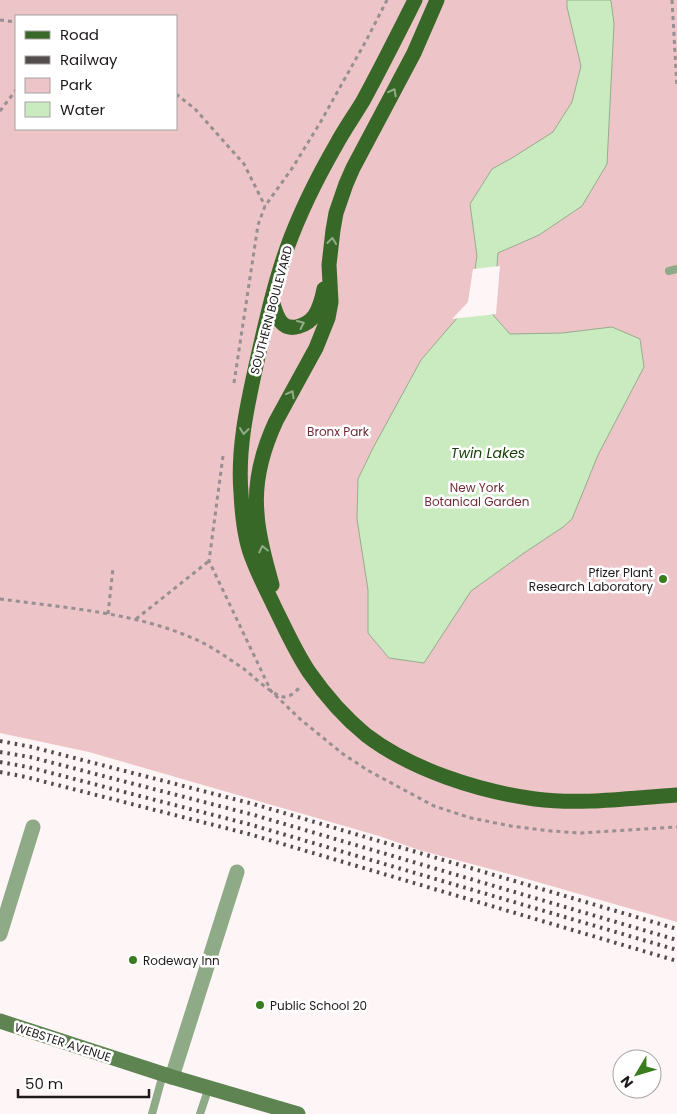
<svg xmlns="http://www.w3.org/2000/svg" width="677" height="1114" viewBox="0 0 677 1114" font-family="Poppins,sans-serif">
  <rect width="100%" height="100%" fill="#fef5f6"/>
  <path fill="#edc4c7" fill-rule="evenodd" d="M0,0H677V922L520,877L419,850L379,836L89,752L0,733ZM16,16H176V129H16Z"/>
  <path fill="#caebc0" stroke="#96ac8e" d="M567,0H610L611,1L614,24L607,164L582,206L539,235L498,253L493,315L510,334L562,333L612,327L640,339L644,367L598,455L572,519L563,527L524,553L471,591L424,663L389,658L368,633V590L357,519L358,479L373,448L421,360L470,303L477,256L470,204L492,169L512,158L553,132L572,102L581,66L567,7Z"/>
  <path fill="#fef5f6" d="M500,266L496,314L452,319L468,302L473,269Z"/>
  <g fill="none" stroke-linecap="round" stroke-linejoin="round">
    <path stroke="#978f90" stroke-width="3" stroke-dasharray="4 4" stroke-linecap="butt" d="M672,0L677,88
      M0,20L16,22
      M176,94L195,109L244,164L265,206
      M0,111L16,90
      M234,383L258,225L265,206L293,167L320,123L367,39L387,0
      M223,456L209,561L271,691L300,719L343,754L369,771L434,806L471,818L511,826L551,831L581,833L677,827
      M0,599C66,608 145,613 205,644C218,651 231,660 244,669C253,676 273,696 284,697C291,697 296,691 300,687
      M108,614L113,568
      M136,619L209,561"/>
    <path stroke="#8faa87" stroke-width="8" d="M669,271L677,269
      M152,1114L163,1074
      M200,1114L209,1087"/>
    <path stroke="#8faa87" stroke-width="15" d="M0,934L33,827
      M172,1077L237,872"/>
    <path stroke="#5d8451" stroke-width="15" d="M0,1021L172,1077L298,1114"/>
    <path stroke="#386828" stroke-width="15" d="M415,0C398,34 381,68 363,101C354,116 344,130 336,145C317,178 300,212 287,248C275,282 267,317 259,352C249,398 237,445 241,493C242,513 245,542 253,560C259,576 267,591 274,606C285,628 295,651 309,672C325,695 344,717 366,735C412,770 478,791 535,799C582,805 630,798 677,795
      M272,300C274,307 276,316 281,322C290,333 308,325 315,315C320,307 322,299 324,289
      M272,585C266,562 258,537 257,513C254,482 263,449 276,421L316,348L328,318L331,302L329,265L333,230L336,213L346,184L353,168L414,53L437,0"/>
    <path stroke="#524c4d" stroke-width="4" stroke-dasharray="2.5 5" stroke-linecap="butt" d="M0,741L32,747L257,805L677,929
      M0,752L30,757L254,815L677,940
      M0,762L28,767L252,825L677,950
      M0,772L26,777L249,834L677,961"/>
  </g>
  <defs><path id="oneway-chevron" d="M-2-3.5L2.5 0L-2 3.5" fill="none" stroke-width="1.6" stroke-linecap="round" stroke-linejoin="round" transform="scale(1.25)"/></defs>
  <g stroke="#92ac89">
    <use href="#oneway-chevron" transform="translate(393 92) rotate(-62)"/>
    <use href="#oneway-chevron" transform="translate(332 241) rotate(-84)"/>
    <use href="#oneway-chevron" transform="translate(301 324) rotate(-24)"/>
    <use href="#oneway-chevron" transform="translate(291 394) rotate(-61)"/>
    <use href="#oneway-chevron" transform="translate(244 431) rotate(97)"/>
    <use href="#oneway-chevron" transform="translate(263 549) rotate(-102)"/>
  </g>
  <g fill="#397d1f" stroke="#fff" stroke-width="2">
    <circle cx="663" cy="579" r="5"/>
    <circle cx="133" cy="960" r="5"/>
    <circle cx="260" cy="1005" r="5"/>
  </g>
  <g text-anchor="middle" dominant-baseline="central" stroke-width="5" stroke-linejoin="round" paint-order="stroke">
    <g font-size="12" fill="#1e191a" stroke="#fff">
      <text transform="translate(271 310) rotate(-75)">SOUTHERN BOULEVARD</text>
      <text transform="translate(63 1042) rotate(18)">WEBSTER AVENUE</text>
    </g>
    <g font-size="12" fill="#702c37" stroke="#fff">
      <text x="338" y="431">Bronx Park</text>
      <text x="477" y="487">New York<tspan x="477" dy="14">Botanical Garden</tspan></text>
    </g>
    <g font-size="12" fill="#1e191a" stroke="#fff" text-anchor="start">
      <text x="653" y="572" text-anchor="end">Pfizer Plant<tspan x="653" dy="14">Research Laboratory</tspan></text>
      <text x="143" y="960">Rodeway Inn</text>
      <text x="270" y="1005">Public School 20</text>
    </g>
    <g font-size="14" font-style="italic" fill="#174006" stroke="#fff">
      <text x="488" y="453">Twin Lakes</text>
    </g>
  </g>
  <rect x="15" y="15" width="162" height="115" fill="#ffffff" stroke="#a5a3a3"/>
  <rect x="25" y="31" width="25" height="8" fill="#386828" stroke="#a5a3a3"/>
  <text x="60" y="40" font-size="15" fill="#1e191a">Road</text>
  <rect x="25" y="56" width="25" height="8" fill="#524c4d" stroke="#a5a3a3"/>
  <text x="60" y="65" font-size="15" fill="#1e191a">Railway</text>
  <rect x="25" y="78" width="25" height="15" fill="#edc4c7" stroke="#a5a3a3"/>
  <text x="60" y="90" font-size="15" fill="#1e191a">Park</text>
  <rect x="25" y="102" width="25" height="15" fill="#caebc0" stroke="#a5a3a3"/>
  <text x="60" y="115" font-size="15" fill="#1e191a">Water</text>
  <g transform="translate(637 1074) rotate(232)"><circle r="24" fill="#ffffff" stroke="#a5a3a3"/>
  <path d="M0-4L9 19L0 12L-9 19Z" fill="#397d1f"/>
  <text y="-8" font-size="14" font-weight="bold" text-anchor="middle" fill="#1e191a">N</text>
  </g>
  <path d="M18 1089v8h131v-8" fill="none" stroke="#1e191a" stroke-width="2.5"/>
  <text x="25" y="1089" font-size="15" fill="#1e191a" stroke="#ffffff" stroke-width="4" paint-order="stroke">50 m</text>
</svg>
